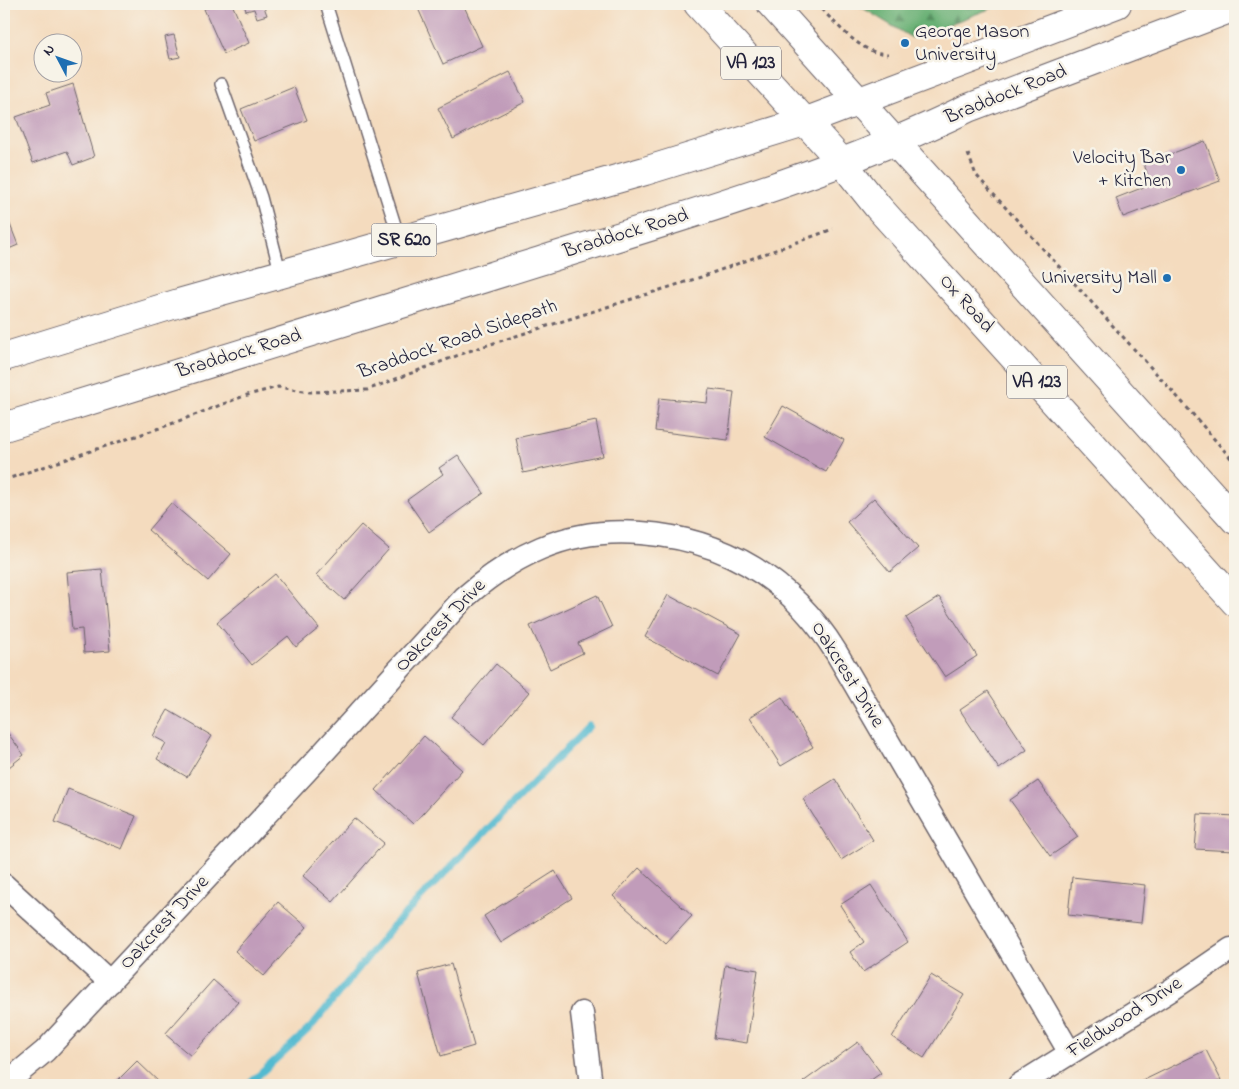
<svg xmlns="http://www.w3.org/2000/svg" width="1239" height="1089" viewBox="0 0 1239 1089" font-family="'Indie Flower',sans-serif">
  <defs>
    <pattern id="forest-firs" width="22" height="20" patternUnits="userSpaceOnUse" patternTransform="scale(1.25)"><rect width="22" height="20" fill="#69b075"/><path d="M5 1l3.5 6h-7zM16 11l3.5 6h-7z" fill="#568f61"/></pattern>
  </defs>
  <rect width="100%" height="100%" fill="#f7f3e8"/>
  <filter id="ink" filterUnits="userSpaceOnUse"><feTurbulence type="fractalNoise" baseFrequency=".02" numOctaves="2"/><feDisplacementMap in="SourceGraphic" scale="10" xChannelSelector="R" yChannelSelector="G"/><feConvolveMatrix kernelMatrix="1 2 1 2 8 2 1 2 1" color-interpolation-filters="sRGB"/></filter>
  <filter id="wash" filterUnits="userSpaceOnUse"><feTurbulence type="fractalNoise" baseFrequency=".0096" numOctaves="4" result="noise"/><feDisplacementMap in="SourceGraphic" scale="20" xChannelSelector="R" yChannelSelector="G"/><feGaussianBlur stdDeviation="1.12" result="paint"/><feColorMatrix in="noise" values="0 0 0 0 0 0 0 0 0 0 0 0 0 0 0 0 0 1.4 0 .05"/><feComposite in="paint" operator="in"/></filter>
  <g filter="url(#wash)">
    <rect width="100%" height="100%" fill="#f4dbbe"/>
    <path fill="url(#forest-firs)" stroke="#466958" d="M856,4H1003L912,38Z"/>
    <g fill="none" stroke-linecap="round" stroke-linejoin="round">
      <path stroke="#52bad0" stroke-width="7" d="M248,1085L311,1027L393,926L589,726"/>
    </g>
    <g id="blocks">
      <path fill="#c19cba" d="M217,4H232L249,43L224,54L204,9Z
        M244,4H264L265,6L264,7L267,15L257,18L254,9L246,11Z
        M416,4H463L482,46L443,64Z
        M174,35L180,57L170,59L165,37Z
        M510,72L525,102L453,139L438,108Z
        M73,84L94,157L73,165L67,151L33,163L16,117L50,105L46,93Z
        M294,87L307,120L254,141L241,109Z
        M1205,141L1220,181L1123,217L1116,198L1144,187L1141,178L1148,176L1144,164Z
        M4,209L18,245L4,251Z
        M709,389L734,392L728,440L655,431L659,398L707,403Z
        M783,406L844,440L826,472L765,437Z
        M596,421L603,456L523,473L516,438Z
        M458,455L484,493L429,532L407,500L443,474L439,468Z
        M874,498L918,548L890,572L847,522Z
        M171,503L231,554L208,581L148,530Z
        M361,525L389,549L344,600L316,575Z
        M102,569L110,651L84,653L82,629L72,630L67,572Z
        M275,574L319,628L296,647L288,636L252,665L217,622Z
        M597,595L612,627L578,643L583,653L550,669L530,626Z
        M668,595L741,634L718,676L645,637Z
        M939,597L977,656L945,677L906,618Z
        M496,664L529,692L484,745L451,717Z
        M988,691L1027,750L999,769L960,710Z
        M782,697L813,747L781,766L750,717Z
        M168,710L212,736L187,777L157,759L166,743L153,736Z
        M4,728L24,755L4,771Z
        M424,736L462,770L413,824L376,790Z
        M835,779L873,840L841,860L803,799Z
        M1038,781L1078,837L1050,856L1010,800Z
        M68,789L136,816L122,849L55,822Z
        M1198,814L1235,816V851L1195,849Z
        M354,818L384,843L333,902L303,876Z
        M639,868L692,916L666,944L613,896Z
        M555,871L572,898L501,943L484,916Z
        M1072,877L1145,885L1141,923L1068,915Z
        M871,885L908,942L863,972L850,952L864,942L840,905Z
        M278,902L307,927L264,976L235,951Z
        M451,964L474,1046L441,1056L418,973Z
        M725,965L758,970L747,1043L714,1038Z
        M931,975L964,995L924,1058L892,1037Z
        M213,980L238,1002L191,1056L165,1034Z
        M858,1042L881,1073L864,1085H805L803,1082Z
        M1206,1050L1221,1080L1211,1085H1139L1138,1083Z
        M137,1061L162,1085H113Z"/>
    </g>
  </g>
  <g filter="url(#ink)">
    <use href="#blocks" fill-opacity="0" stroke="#6c6369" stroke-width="1"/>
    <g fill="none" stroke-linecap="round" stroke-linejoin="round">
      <g stroke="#6c6369" stroke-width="14">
        <path id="lane" d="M326,4L400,241
          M221,84L261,197L281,275"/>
      </g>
      <g stroke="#6c6369" stroke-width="25">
        <path id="street" d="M4,885L110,982
          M582,1013L591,1085
          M4,1085L45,1051L312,765L465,597C488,577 512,560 541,548C574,534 605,530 641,533C725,539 791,580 836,652L1070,1053
          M1019,1085L1171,990L1231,949"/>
      </g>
      <g stroke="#6c6369" stroke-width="30">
        <path id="primary" d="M698,4L841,161L878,207L1235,602
          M771,4L1235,520
          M4,357L179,303L645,171L804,122L1117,4
          M4,427C183,372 362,316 540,261C684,216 833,174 968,108L1235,7"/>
      </g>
      <path stroke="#6c6369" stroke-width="3" stroke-dasharray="4 4" stroke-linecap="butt" d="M816,4C832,19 852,43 872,51C877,53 883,53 888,54
        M968,154L976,175L1183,403L1235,463
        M4,480L163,427L244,396L278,387L310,392L367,390L472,350L701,277L833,229"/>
      <use href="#lane" stroke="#fff" stroke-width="11"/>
      <use href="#street" stroke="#fff" stroke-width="22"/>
      <use href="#primary" stroke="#fff" stroke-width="28"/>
    </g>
  </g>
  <g fill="#1f6fb2" stroke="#f7f3e8" stroke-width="2">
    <circle cx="905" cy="43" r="5"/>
    <circle cx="1181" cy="170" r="5"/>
    <circle cx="1167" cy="278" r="5"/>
  </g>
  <g text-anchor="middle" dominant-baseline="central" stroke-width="5" stroke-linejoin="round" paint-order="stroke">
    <g fill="#f7f3e8" stroke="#62616f" stroke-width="1">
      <rect x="721" y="46.5" width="60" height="33" rx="4"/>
      <rect x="371.5" y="223.5" width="65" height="33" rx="4"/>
      <rect x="1007" y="365.5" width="60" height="33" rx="4"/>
    </g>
    <g font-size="19" font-weight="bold" fill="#22223b">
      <text x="751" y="63">VA 123</text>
      <text x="404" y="240">SR 620</text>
      <text x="1037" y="382">VA 123</text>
    </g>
    <g font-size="20" fill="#22223b" stroke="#f7f3e8" text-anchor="end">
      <text x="915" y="32" text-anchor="start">George Mason<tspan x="915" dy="23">University</tspan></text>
      <text x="1171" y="158">Velocity Bar<tspan x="1171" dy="23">+ Kitchen</tspan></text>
      <text x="1157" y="278">University Mall</text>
    </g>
    <g font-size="20" fill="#22223b" stroke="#f7f3e8">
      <text transform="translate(1006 95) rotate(-22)">Braddock Road</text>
      <text transform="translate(626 234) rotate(-17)">Braddock Road</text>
      <text transform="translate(966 304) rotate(48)">Ox Road</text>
      <text transform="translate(458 340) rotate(-19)">Braddock Road Sidepath</text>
      <text transform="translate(239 354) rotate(-17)">Braddock Road</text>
      <text transform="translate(441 626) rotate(-46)">Oakcrest Drive</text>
      <text transform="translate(847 675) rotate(58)">Oakcrest Drive</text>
      <text transform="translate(165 923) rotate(-47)">Oakcrest Drive</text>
      <text transform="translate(1125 1018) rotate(-33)">Fieldwood Drive</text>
    </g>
  </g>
  <rect width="1239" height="1089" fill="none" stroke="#f7f3e8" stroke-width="20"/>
  <g transform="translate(58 58) rotate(311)"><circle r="24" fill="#f7f3e8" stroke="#a29fa3"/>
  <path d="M0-4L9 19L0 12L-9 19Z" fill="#1f6fb2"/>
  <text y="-8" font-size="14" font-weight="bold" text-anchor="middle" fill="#22223b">N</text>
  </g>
</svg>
